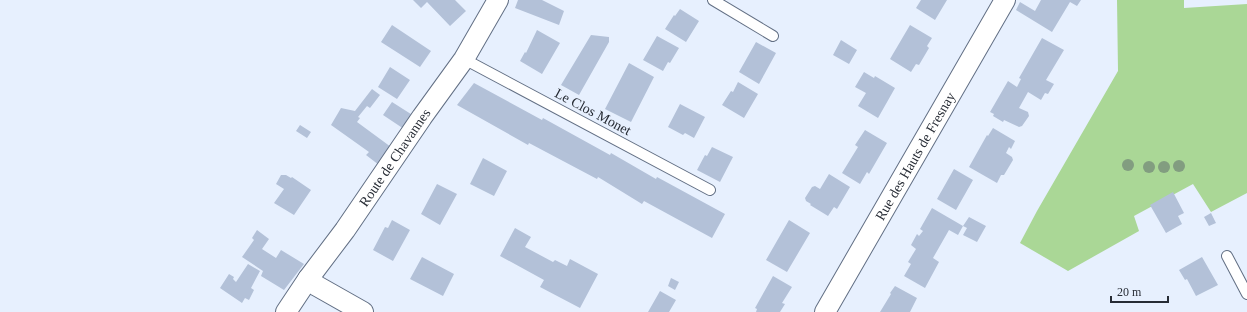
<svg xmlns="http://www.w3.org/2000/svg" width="1247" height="312" viewBox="0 0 1247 312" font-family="'Times New Roman',serif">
  <rect width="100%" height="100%" fill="#e7f0fe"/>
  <path fill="#aad796" d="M1117,0H1184V8L1247,4V193L1211,212L1193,184L1134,216L1139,231L1068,271L1020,243L1037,211L1118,71Z"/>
  <path fill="#b3c1d8" d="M413,0H455L466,11L450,26L427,2L421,8Z
    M518,0H542L564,11L559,25L515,8Z
    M921,0H947L935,20L916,8Z
    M1041,0H1081L1077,6L1070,2L1052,32L1016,10L1020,2L1035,11Z
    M680,9L699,21L686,42L665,29L674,15L675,16Z
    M392,25L431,51L420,67L381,42Z
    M910,25L932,38L927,46L929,48L919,65L916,64L911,72L890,59Z
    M537,30L560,43L542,74L520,61L525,52L526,53Z
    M591,35L609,37V42L579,95L561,85Z
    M657,36L679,48L670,63L668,62L663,71L643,60Z
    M1042,38L1064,50L1046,80L1054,84L1048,94L1045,93L1041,100L1028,92L1019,108L1028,112L1029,116L1022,126L1019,127L1004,120L1003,122L993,116L994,114L990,112L1008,81L1017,87L1021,79L1019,78Z
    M841,40L857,50L849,64L833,55Z
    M756,42L776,53L759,84L739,72Z
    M629,63L654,77L631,122L605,109Z
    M390,67L410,80L397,99L378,87Z
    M864,72L874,78L875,76L895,88L878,118L858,106L866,93L855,87Z
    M738,82L758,94L744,118L722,105L731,91L733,92Z
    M474,83L542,120L543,118L610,155L611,153L656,179L657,177L725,214L712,238L644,201L642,204L598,177L597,179L529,143L528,145L457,105Z
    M372,89L380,95L370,108L367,106L358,117L360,118L357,122L391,147L379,165L366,155L369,152L331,125L341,108L355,111Z
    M392,102L414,116L404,129L383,115Z
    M680,104L705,117L694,138L685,133L683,135L668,127Z
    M300,125L311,132L307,138L296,131Z
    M993,128L1015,141L1011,149L1009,147L1006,153L1012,157L1013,160L1004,175H1001L997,183L969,167L987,135L988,136Z
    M865,130L887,143L869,174L867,172L860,184L842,173L858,147L855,145Z
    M712,147L733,157L720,182L697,170L705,155L707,156Z
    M483,158L507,171L494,196L470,184Z
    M954,169L973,180L956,210L937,199Z
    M829,174L850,187L837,209L834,207L828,216L810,205L811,204L806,201L805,198L812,187L815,186L820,189Z
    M281,175H286L291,178L292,177L311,190L294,215L274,203L284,189L276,184Z
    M437,184L457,194L440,225L421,214Z
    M1173,192L1184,213L1178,216L1182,224L1166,233L1150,205Z
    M932,208L963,226L958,235L949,230L933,258L939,262L925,288L904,276L911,264L908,262L916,249L911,245L917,234L919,236L923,231L920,229Z
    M1211,213L1216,223L1209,226L1204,217Z
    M969,217L986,226L977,242L963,235L967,228L963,226Z
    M392,220L410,230L393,261L373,250L385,227L388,228Z
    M789,220L810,233L787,272L766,260Z
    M515,228L531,237L525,247L553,262L555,260L567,266L570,259L598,274L580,308L540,287L544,280L500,256Z
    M257,230L269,239L262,249L276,258L281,250L304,264L284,290L261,276L263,271L242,257L254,240L252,238Z
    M422,257L454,274L443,296L410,279Z
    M1202,257L1218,285L1196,296L1187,279L1185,280L1179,270Z
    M248,264L260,271L251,288L254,290L249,300L245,298L242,303L220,288L229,274L234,277L233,279L236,282Z
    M773,276L792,287L782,303L785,304L780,312H756L757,309L755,308Z
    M671,278L679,282L675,290L668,286Z
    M895,286L917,298L910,312H880L891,294L890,293Z
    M660,291L676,300L669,312H648Z"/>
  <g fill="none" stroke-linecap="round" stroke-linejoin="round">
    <g stroke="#626f84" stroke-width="12">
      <path id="service" d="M713,0L773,36
        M464,59L710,190
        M1227,256L1247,294"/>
    </g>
    <g stroke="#626f84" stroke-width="22">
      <g id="minor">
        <path d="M308,279L317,286L363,312"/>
        <path id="s1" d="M286,312L308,279L345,230L422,117L464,59L498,0"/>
        <path id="s2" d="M825,312L1005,0"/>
      </g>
    </g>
    <use href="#service" stroke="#fff" stroke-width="10"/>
    <use href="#minor" stroke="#fff" stroke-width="20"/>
  </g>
  <g fill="#829d80">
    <circle cx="1128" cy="165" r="6"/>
    <circle cx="1179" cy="166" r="6"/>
    <circle cx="1149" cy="167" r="6"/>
    <circle cx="1164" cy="167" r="6"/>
  </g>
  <g text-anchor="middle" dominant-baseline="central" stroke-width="3" stroke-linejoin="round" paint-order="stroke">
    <g font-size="14" fill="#272c35" stroke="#e7f0fe">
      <text transform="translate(593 112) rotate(28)">Le Clos Monet</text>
      <text stroke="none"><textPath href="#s2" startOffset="180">Rue des Hauts de Fresnay</textPath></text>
      <text stroke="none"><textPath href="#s1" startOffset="189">Route de Chavannes</textPath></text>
    </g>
  </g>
  <path d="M1111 296v6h57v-6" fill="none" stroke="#272c35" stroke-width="2"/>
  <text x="1117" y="296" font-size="12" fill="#272c35" stroke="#e7f0fe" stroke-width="3" paint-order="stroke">20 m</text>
</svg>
